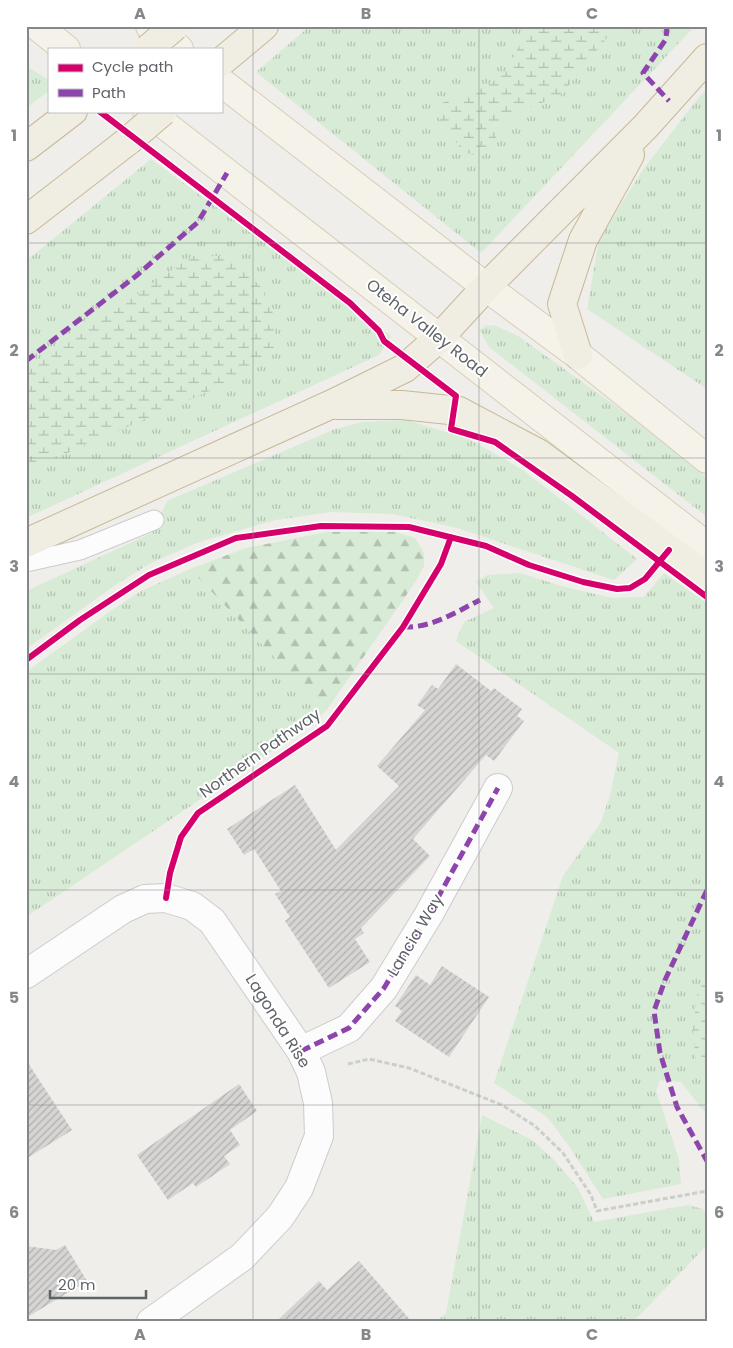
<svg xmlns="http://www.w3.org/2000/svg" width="733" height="1348" viewBox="0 0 733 1348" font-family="Poppins,sans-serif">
  <defs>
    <pattern id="grass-tufts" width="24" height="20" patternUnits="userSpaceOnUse" patternTransform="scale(1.25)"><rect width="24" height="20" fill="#d8ebd6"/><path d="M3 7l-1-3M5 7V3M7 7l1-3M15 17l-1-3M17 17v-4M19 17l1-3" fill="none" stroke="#b2c2b1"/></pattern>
    <pattern id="forest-firs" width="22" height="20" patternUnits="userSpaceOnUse" patternTransform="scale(1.25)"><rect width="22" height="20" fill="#d8ebd6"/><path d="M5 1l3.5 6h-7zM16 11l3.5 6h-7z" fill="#b2c2b1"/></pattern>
    <pattern id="wetland-marsh" width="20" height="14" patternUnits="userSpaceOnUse" patternTransform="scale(1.25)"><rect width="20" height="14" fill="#d8ebd6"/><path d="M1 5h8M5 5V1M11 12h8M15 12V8" fill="none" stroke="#b2c2b1"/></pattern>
    <pattern id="building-hatch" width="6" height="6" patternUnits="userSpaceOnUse" patternTransform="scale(1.25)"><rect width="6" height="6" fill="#d6d5d3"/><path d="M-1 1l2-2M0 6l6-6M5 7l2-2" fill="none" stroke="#b1b0af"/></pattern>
  </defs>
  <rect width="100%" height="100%" fill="#efeeea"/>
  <path fill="url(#grass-tufts)" d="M310,26H695L481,253L256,72Z
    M26,66L49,80V91L26,108Z
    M707,90V389L587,309L599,240L644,168L699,97Z
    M151,159L391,336L379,355L26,518V261Z
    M487,325L496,326L518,336L648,429L707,478V517L489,347L479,330Z
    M406,420L469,439L523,470L637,559L614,580L457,528L393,514L331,512L275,520L199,542L149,564L114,586L26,649V591L152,533L167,501L335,429L363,422Z
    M190,569L326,711L303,730L26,917V672L112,610L141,591Z
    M520,573L561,586L612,598L644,597L664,573L707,603V1112L703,1110L681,1082L660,1080L656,1091L679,1159L681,1184L603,1199L569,1146L547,1117L494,1083L563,876L601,822L610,795L619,753L456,641L464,622L494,608L476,582L487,575Z
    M482,1115L532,1140L553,1159L578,1188L594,1222L688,1205L703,1209L707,1215V1245L637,1318L629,1322H436L446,1313Z"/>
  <path fill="url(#forest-firs)" d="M327,532H396L415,538L424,553V566L412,587L326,711L190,569L246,548Z"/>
  <path fill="url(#wetland-marsh)" d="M533,26H612L611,33L560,96L509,115L492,144L481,158L462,151L437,113L438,105L461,94L483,88L505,73L526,33Z
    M192,256H220L243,269L262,288L274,316L275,348L237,379L26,471V372Z
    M707,966V1075L696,1061L693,1030L697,993Z"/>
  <path fill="url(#building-hatch)" d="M456,664L491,691L494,688L522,709L517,716L524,721L494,761L486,755L413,839L430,856L361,928L364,933L355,939L370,962L329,988L285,921L290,917L275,894L281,891L254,849L244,855L227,829L295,785L336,850L399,786L377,766L425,710L417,705L432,685L438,689Z
    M442,966L489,997L449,1057L395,1021L402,1011L395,1006L416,975L430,985Z
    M26,1060L72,1130L26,1159Z
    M239,1084L257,1111L230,1130L240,1145L224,1156L230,1164L196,1187L193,1183L168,1200L137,1155Z
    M65,1245L87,1281L26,1318V1246L56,1250Z
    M359,1261L412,1322H276L319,1281L327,1290Z"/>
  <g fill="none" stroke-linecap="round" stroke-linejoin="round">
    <g stroke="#cbcccc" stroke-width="21">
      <path id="service" d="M26,562L80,550L154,520"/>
    </g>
    <g stroke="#cbcccc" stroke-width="30">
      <path id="minor" d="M26,974L123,909L145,899L166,898L192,906L212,921L301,1051L311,1072L318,1103L319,1136L299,1188L280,1217L242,1257L151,1322
        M301,1051L349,1028L384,988L429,914L498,788"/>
    </g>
    <g stroke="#d7ceb8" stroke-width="30">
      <path id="primary" d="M37,26L66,49
        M150,26L179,49
        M221,82L486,287L578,355L707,459
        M147,111L707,546"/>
    </g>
    <g stroke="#c8b996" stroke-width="30">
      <path id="motorway" d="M221,62L264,26
        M26,147L73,111
        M26,220L128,141
        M578,355L562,304L583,240L630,155
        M337,405H402L459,411L538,453L707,577
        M26,543L332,404L405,368L440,337L486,287L646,126L707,58"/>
    </g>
    <path stroke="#cacfcc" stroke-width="3" stroke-dasharray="5 2.5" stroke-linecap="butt" d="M348,1064L369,1059L409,1068L502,1105L535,1126L563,1153L591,1195L597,1211L707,1191"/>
    <use href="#service" stroke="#fdfcfc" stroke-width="19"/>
    <use href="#minor" stroke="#fdfcfc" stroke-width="28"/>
    <use href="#primary" stroke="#f4f2e9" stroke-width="28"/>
    <use href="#motorway" stroke="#f0ede3" stroke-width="28"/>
    <g stroke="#c8b996" stroke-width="30" stroke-linecap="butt">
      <path id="motorway-bridge" d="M148,49L175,26
        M128,141L163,111"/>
    </g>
    <use href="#motorway-bridge" stroke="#f0ede3" stroke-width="28"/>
    <path stroke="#8e44ad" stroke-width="5" stroke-dasharray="10 5" stroke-linecap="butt" d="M667,26L666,39L643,73L669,101
      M26,361L136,276L198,222L227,173
      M403,627C432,628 454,613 480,600
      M707,890L665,980L654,1011L660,1053L677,1107L707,1161
      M301,1051L349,1028L384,988L429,914L498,788"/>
    <g stroke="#fff" stroke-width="9">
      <path id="cycleway" d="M99,111L350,303L379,331L384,341L456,396L451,429L495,442L572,496L707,597
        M26,660L80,620L149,575L236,538L321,526L409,527L486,546L529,565L583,582L617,589L630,588L645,579L669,550
        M166,898L170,873L181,837L198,813L327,726L403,627L441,564L451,537"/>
    </g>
    <use href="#cycleway" stroke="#d6006c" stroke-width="6"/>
  </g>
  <path fill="none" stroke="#84888a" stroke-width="1" stroke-opacity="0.55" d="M253,26V1322M479,26V1322M26,243H707M26,458H707M26,674H707M26,890H707M26,1105H707"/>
  <g text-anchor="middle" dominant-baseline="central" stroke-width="4" stroke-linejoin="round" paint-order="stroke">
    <g font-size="16" fill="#5f6368" stroke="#fff">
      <text transform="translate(427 328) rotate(38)">Oteha Valley Road</text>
      <text transform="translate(260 753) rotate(-35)">Northern Pathway</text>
      <text transform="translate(415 935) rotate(-59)">Lancia Way</text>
      <text transform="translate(278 1021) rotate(58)">Lagonda Rise</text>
    </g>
  </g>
  <rect width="733" height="1348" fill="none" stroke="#ffffff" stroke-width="55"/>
  <rect x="48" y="48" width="175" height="65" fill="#ffffff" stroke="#bfc1c3"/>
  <rect x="58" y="64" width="25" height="8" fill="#d6006c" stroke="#bfc1c3"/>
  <text x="92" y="72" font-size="15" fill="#5f6368">Cycle path</text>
  <rect x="58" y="89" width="25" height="8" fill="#8e44ad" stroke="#bfc1c3"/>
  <text x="92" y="98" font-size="15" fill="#5f6368">Path</text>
  <path d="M50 1290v8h96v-8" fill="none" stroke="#5f6368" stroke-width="2.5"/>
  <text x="58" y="1290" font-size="15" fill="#5f6368" stroke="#ffffff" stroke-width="4" paint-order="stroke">20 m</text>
  <rect x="28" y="28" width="678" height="1292" fill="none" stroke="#84888a" stroke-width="2"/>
  <g font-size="16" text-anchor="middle" font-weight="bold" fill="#84888a">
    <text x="140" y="19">A</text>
    <text x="366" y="19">B</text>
    <text x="592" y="19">C</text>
    <text x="14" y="141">1</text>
    <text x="719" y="141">1</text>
    <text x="14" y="356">2</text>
    <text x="719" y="356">2</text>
    <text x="14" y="572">3</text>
    <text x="719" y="572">3</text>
    <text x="14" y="787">4</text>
    <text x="719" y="787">4</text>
    <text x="14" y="1003">5</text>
    <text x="719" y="1003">5</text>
    <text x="14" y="1218">6</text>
    <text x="719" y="1218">6</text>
    <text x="140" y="1340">A</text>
    <text x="366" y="1340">B</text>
    <text x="592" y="1340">C</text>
  </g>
</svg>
